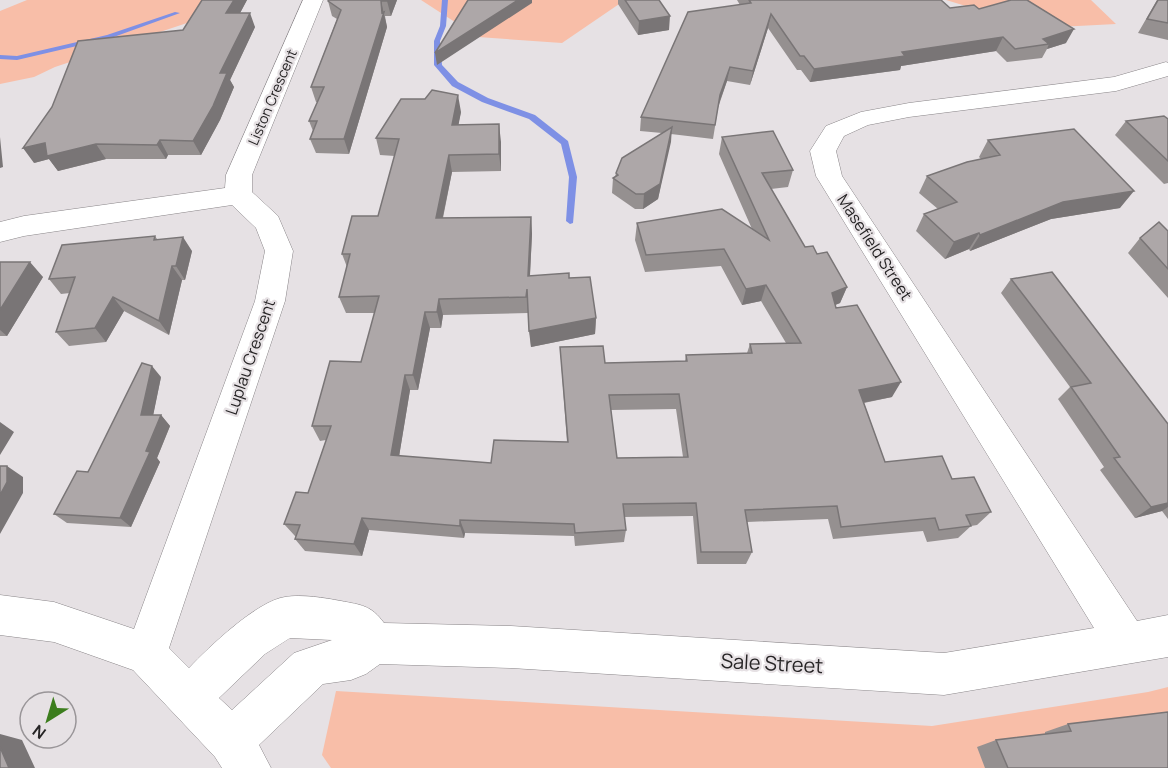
<svg xmlns="http://www.w3.org/2000/svg" width="1168" height="768" viewBox="0 0 1168 768" font-family="Manrope,sans-serif">
  <rect width="100%" height="100%" fill="#e6e1e4"/>
  <path fill="#f8bea8" d="M27,0H206L211,15L55,67L34,77L0,84V11Z
    M421,0H625L562,43L478,37Z
    M946,0H1091L1116,24L1039,28Z
    M1168,687V768H331L322,755L336,691L932,726L1148,692Z"/>
  <g fill="none" stroke-linecap="round" stroke-linejoin="round">
    <path fill="#7e90e5" fill-rule="evenodd" d="M442,0H448L446,26L440,41L442,65L458,82L488,98L535,115L568,141L577,177L573,223L570,224L566,221L569,177L561,144L529,119L482,102L452,86L434,65V41L440,26Z
      M175,12L180,13L111,38L17,60L0,59V55L17,56L107,35Z"/>
    <g stroke="#898588" stroke-width="1">
      <path id="minor" d="M303,0H323L252,175V192L278,216L293,251L285,301L169,648L189,668C209,647 257,601 285,597C302,594 325,598 341,601C361,605 371,605 384,623L511,626L944,653L1094,628L816,176L810,151L826,126L861,112L909,103L1114,77L1166,62L1168,63V76L1116,91L909,117L868,125L844,136L836,151L842,176L1137,621L1168,615V657L944,695L511,668L380,664L366,674L351,680L323,684L259,745L271,768H222L215,757L133,670L54,642L0,635V595L54,602L134,629L255,301L265,251L256,228L232,205L24,236L0,242V222L24,216L225,188L226,175ZM290,638L332,640L294,653L232,710L219,698L265,654Z"/>
    </g>
    <use href="#minor" fill="#fff" fill-rule="evenodd"/>
  </g>
  <path fill="#959090" fill-rule="evenodd" d="M202,0H247L240,13L255,27L230,80L234,87L220,120L201,155H168L166,159H106L58,171L49,159L34,163L183,30Z
    M397,0L391,16H385L387,27L349,154L316,153L310,139L313,131L309,121L318,102H316L311,87L337,19L332,16L328,1Z
    M618,0H659L669,30L638,35L618,4Z
    M737,0H941L950,8L979,9L1066,43L1047,49L1042,58L1007,62L996,51L901,66L900,70L810,82L801,70H797L768,28L750,85L727,81L718,108L713,139L671,134L658,199L643,209H635L612,193L613,178L615,177L616,173L662,133L640,131L641,117L740,5Z
    M1157,0H1168V40L1138,33Z
    M461,112L458,125L501,142V171L452,172L443,218L531,217L532,234L530,276L569,278L596,318L595,334L531,347L528,313L443,315L441,328H430L418,390H410L399,456L491,463L567,442L560,347L605,363L685,361L686,355L747,353L750,344L786,343L761,301L742,305L721,266L645,272L635,240L637,223L752,229L719,154L722,137L793,170L788,187L771,189L805,247L817,254L847,287L840,303L835,305L836,308L892,397L864,403L885,462L952,479L991,512L977,525L971,526L958,538L927,542L923,531L833,539L828,519L747,522L752,552L746,564H697L693,516L624,517L626,530L624,542L575,546L574,536L465,533L464,538L369,530L362,556L305,551L295,539L296,536H295L284,524L308,493L326,440L320,441L312,426L361,362L375,313H346L339,297L347,267L342,254L378,216L395,156L380,155L376,138ZM676,409L683,457L617,458L611,410Z
    M1168,119V183L1164,184L1115,135L1126,121Z
    M988,140L1120,208L1051,219L970,251L969,249L945,259L916,231L924,214L938,209L919,193L927,176L981,159L979,157Z
    M1168,231V298L1128,253L1140,238Z
    M155,236L157,239L192,251L185,280H182L169,335L124,311L106,342L69,346L56,332L70,293L61,294L49,279Z
    M0,262L43,277L7,336H0Z
    M1011,279L1168,424V519L1162,511L1135,518L1100,470L1104,467L1058,399L1070,387L1001,293Z
    M161,377L153,415H161L170,426L157,458L160,462L131,527L67,523L54,514Z
    M1068,724L1168,768H985L977,747L996,740L1045,734V732Z"/>
  <path fill="#797576" d="M234,0H247L232,28L226,13Z
    M388,0H397L391,16L387,1Z
    M518,0H532V3L437,65L435,53Z
    M381,1L387,27L349,154L344,139Z
    M250,13L255,27L230,80L234,87L220,120L201,155L193,141L220,73Z
    M771,14L768,28L750,85L753,71Z
    M670,16L669,30L638,35L639,21Z
    M1074,29L1066,43L1047,49L1049,44L1043,39Z
    M1003,37L996,51L901,66L900,70L810,82L814,69L902,52Z
    M730,67L727,81L717,109L720,95Z
    M458,95L461,112L455,143L452,125Z
    M499,124L501,142V171L499,154Z
    M672,127L671,142L658,199L643,209L644,194Z
    M0,137L3,167L0,168Z
    M160,140L168,155L166,159L157,145Z
    M45,143L96,144L106,159L58,171L49,159L34,163L23,148Z
    M449,155L452,172L439,235L436,218Z
    M1134,191L1120,208L1051,219L970,251L980,235L1063,202Z
    M531,217L532,234L529,292L528,276Z
    M979,233L969,249L945,259L954,242Z
    M183,237L192,251L185,280L176,266Z
    M30,262L43,277L7,336L0,330V310Z
    M172,266L182,280L169,335L159,321Z
    M766,285L761,301L742,305L746,289Z
    M847,287L840,303L825,309L832,293Z
    M113,297L124,311L106,342L95,328Z
    M439,299L443,315L441,328L437,312Z
    M425,312L430,328L418,390L413,375Z
    M596,318L595,334L531,347L529,331Z
    M152,366L161,377L151,426L141,415Z
    M405,375L410,390L397,469L391,455Z
    M901,382L892,397L851,405L859,390Z
    M161,415L170,426L157,458L160,462L131,527L120,518Z
    M0,422L14,432L0,455Z
    M7,466L23,477V493L0,534V495Z
    M1168,503V507L1162,511L1135,518L1151,507Z
    M362,518L369,530L362,556L354,544Z
    M460,520L465,533L464,538L460,526Z
    M0,734L22,740L35,768H9L0,747Z"/>
  <path fill="#ada7a8" stroke="#797576" stroke-width="1.5" fill-rule="evenodd" d="M202,0H234L226,13H250L220,73H227L213,106L193,141L160,140L157,145L96,144L47,156L45,143L23,148L52,107L78,41L183,30Z
    M329,0H388L387,1H381L382,13L384,12L344,139H310L317,121H309L324,87H311L341,10L328,1Z
    M468,0H518L435,53Z
    M625,0H659L670,16L639,21Z
    M749,0H941L950,8L974,5L979,9L1011,0H1027L1074,29L1043,39L1049,44L1015,49L1003,37L902,52L905,56L814,69L804,56H800L771,14L753,71L730,67L720,95L715,125L641,117L688,12L751,3Z
    M1158,0H1168V23L1147,19Z
    M432,90L458,95L452,125L499,124V154L449,155L436,218L531,217L528,276L569,273V278L590,277L596,318L529,331L527,289L526,297L439,299L437,312H425L413,375H405L391,455L491,463L494,440L568,442L560,347L603,346L605,363L687,361L686,355L752,353L750,344L801,343L766,285L746,289L724,249L646,255L637,223L722,209L769,240L722,137L773,131L793,170L762,173L805,247L813,246L817,254L827,252L847,287L832,293L836,308L857,305L901,382L859,390L885,462L942,456L952,479L974,477L991,512L966,515L971,526L939,530L935,518L841,527L837,506L745,510L752,552H701L696,503L623,504L626,530L575,533L574,524L460,520V526L362,518L354,544L295,539L300,525L284,524L296,492L308,493L331,426H312L330,361L361,362L379,296L339,297L350,254H342L352,216H378L399,139L376,138L401,99H425ZM679,394L688,457L617,458L609,395Z
    M1164,116L1168,119V161L1126,121Z
    M672,127L660,184L644,194H636L613,178L618,175L616,173L622,158Z
    M1074,129L1134,191L1063,202L980,235L979,233L954,242L924,214L957,202L927,176L967,162L1000,155L988,140Z
    M1159,222L1168,231V269L1140,238Z
    M155,236L154,240L183,237L176,266H172L159,321L113,297L95,328L56,332L75,277L49,279L62,245Z
    M0,262H30L0,310Z
    M1052,272L1168,424V503L1151,507L1114,458L1120,457L1071,387L1091,383L1011,279Z
    M142,363L152,366L141,415H161L146,451L150,452L120,518L54,514L77,471L88,472Z
    M0,466H7V482L0,495Z
    M1168,712V768H1008L996,740L1071,731L1068,724Z
    M0,747L9,768H0Z"/>
  <g text-anchor="middle" dominant-baseline="central" stroke-width="4.5" stroke-linejoin="round" paint-order="stroke">
    <g font-size="14" fill="#262425" stroke="#e6e1e4">
      <text transform="translate(272 97) rotate(-67)">Liston Crescent</text>
    </g>
    <g font-size="16" fill="#262425" stroke="#e6e1e4">
      <text transform="translate(875 247) rotate(57)">Masefield Street</text>
      <text transform="translate(250 357) rotate(-71)">Luplau Crescent</text>
    </g>
    <g font-size="20" fill="#262425" stroke="#e6e1e4">
      <text transform="translate(772 663) rotate(3)">Sale Street</text>
    </g>
  </g>
  <g transform="translate(48 720) rotate(217)"><circle r="28" fill="#e6e1e4" stroke="#999598" stroke-width="1.5"/>
  <path d="M0-4.5L10 22L0 15L-10 22Z" fill="#3c7d1d"/>
  <text y="-9" font-size="16" font-weight="bold" text-anchor="middle" fill="#262425">N</text>
  </g>
</svg>
